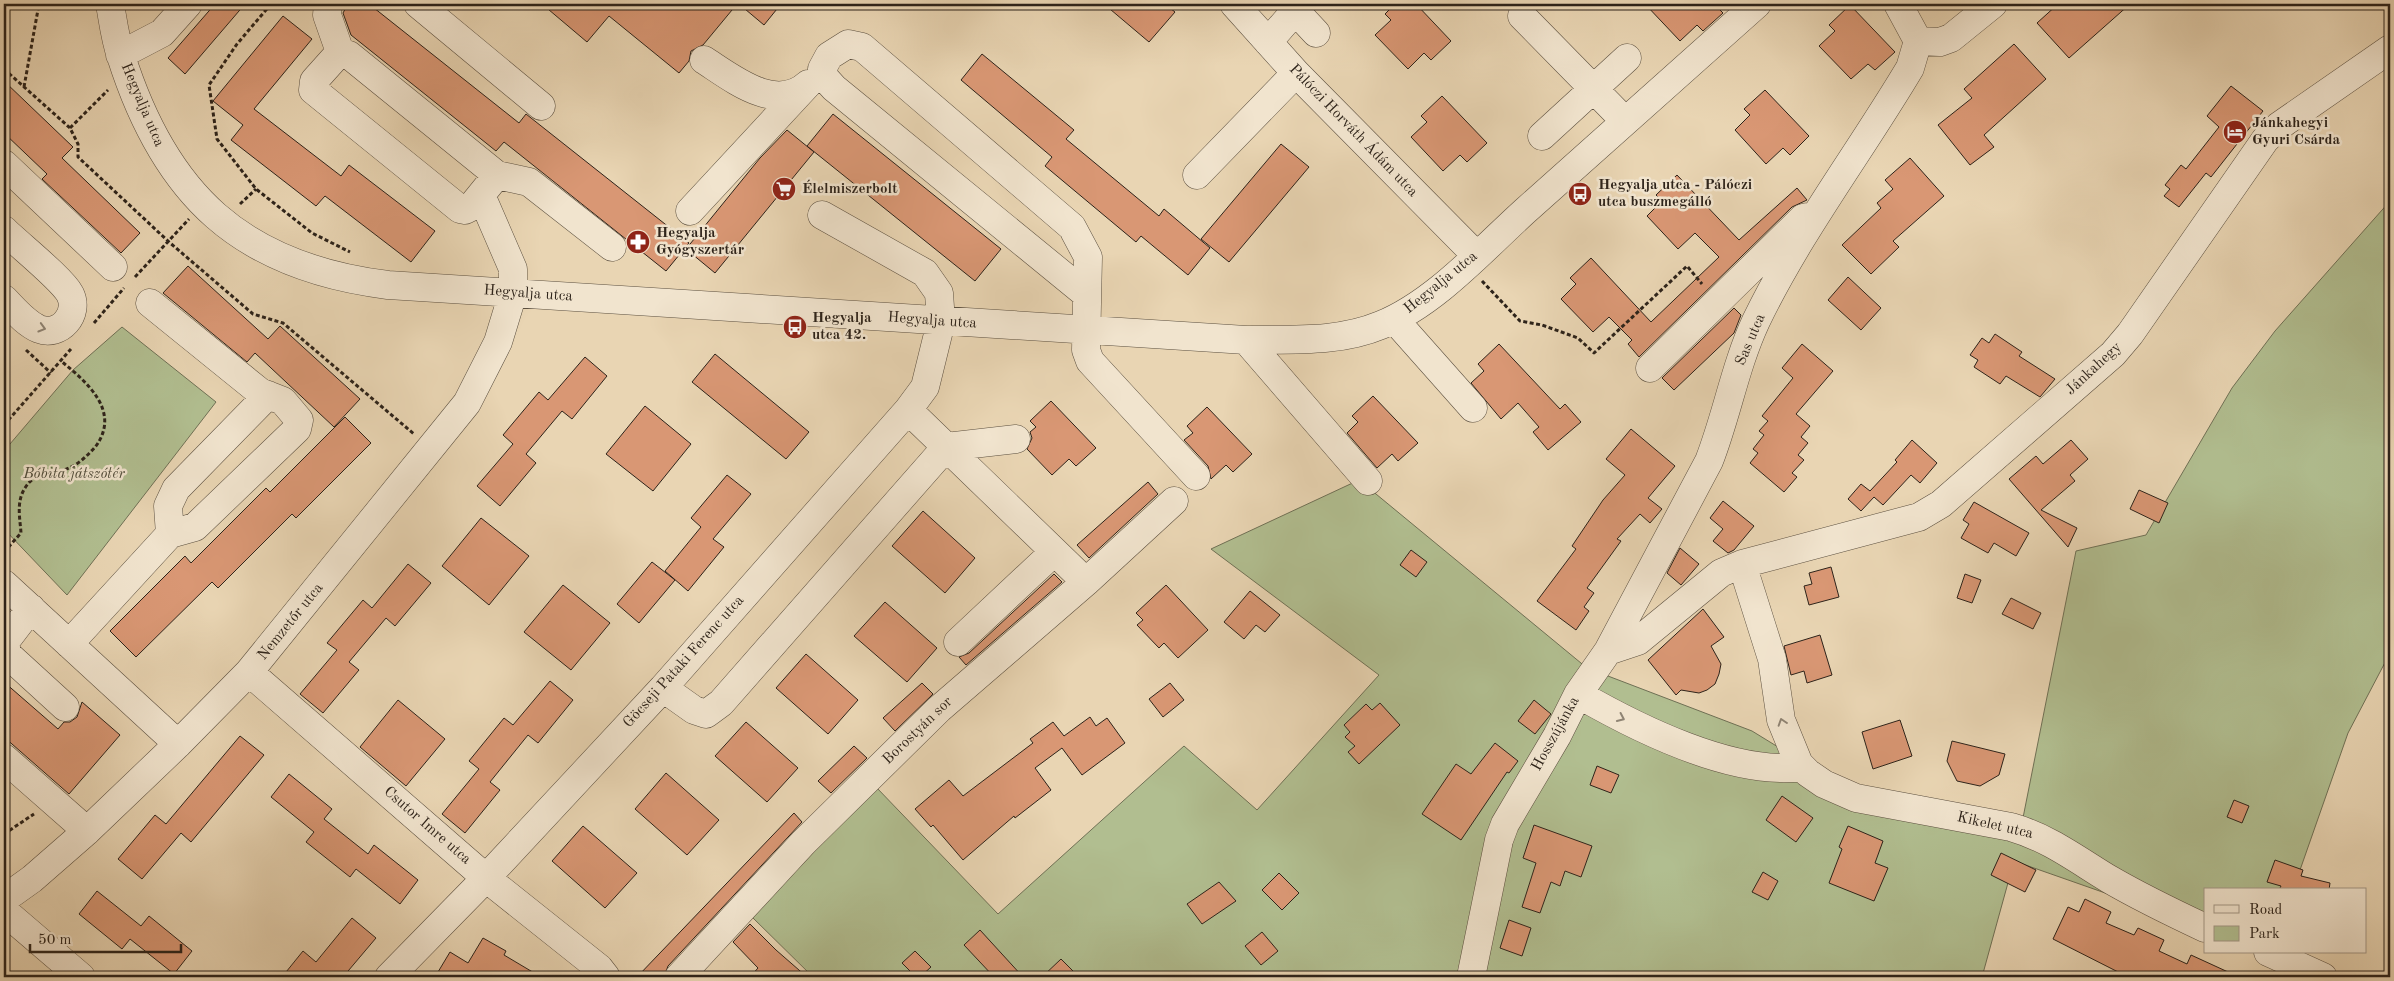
<svg xmlns="http://www.w3.org/2000/svg" width="2394" height="981" viewBox="0 0 2394 981" font-family="'Old Standard TT',serif">
  <rect width="100%" height="100%" fill="#e9d5b3"/>
  <filter id="stains"><feTurbulence type="fractalNoise" baseFrequency=".004" numOctaves="4"/><feColorMatrix values="0 0 0 0 .2 0 0 0 0 .09 0 0 0 0 .02 0 0 0 .5 -.17"/></filter>
  <radialGradient id="worn" r=".72"><stop offset=".6" stop-color="#630" stop-opacity="0"/><stop offset="1" stop-color="#630" stop-opacity=".3"/></radialGradient>
  <path fill="#b1be90" stroke="#6f7055" d="M2390,201V653L2348,733L2293,890H2205V928L2014,861L1982,977H813L752,917L876,787L998,914L1184,746L1257,810L1379,675L1211,549L1359,480L1587,668L1752,731L1853,793L2019,838L2076,551L2146,535L2232,388L2275,331Z
    M122,327L216,402L67,595L4,529V451L73,370Z"/>
  <path fill="#d99774" stroke="#2d231a" d="M215,4H245L185,74L168,58Z
    M348,4H369L519,123L526,114L689,243L666,271L504,142L496,151L351,35L343,13Z
    M542,4H737L703,45L691,51L689,61L679,73L609,16L587,42Z
    M739,4H781L764,25Z
    M1104,4H1165L1175,12L1149,42Z
    M1395,4H1416L1451,41L1431,60L1424,53L1408,69L1375,35L1391,20L1385,14Z
    M1645,4H1714L1723,13L1703,31L1697,25L1680,41Z
    M2058,4H2130L2069,58L2037,23Z
    M1850,5L1895,52L1875,70L1868,64L1851,79L1819,46L1835,31L1829,25Z
    M283,16L312,39L254,109L341,176L349,165L435,231L411,262L325,196L316,206L231,140L243,125L213,101Z
    M2014,44L2046,79L1984,135L1994,147L1970,165L1938,125L1972,98L1964,89Z
    M982,54L1074,130L1066,139L1159,216L1164,209L1210,248L1188,275L1141,236L1136,242L1045,166L1052,157L961,80Z
    M4,81L73,147L62,158L140,233L121,253L42,179L47,174L4,133Z
    M2231,86L2263,111L2211,177L2206,173L2179,207L2164,196L2170,189L2165,185L2181,165L2186,169L2219,127L2207,116Z
    M1765,90L1809,136L1790,155L1783,148L1766,164L1735,130L1750,115L1744,109Z
    M1442,96L1487,143L1467,162L1460,155L1443,171L1411,137L1427,122L1421,116Z
    M833,114L1001,249L975,281L807,146Z
    M787,130L814,152L715,273L686,249L760,158Z
    M1281,144L1309,167L1229,262L1201,239Z
    M1910,158L1944,196L1893,241L1899,247L1871,274L1842,245L1881,208L1877,203L1893,189L1885,180Z
    M1677,175L1739,240L1797,188L1807,200L1792,207L1639,357L1628,344L1632,340L1609,317L1593,332L1561,299L1576,284L1570,278L1591,258L1651,322L1719,257L1695,233L1678,249L1647,216L1662,201L1656,195Z
    M188,266L268,339L280,326L360,399L334,427L255,353L247,362L163,293Z
    M1848,277L1881,308L1861,330L1828,300Z
    M1734,308L1741,315L1734,333L1674,390L1662,378Z
    M1995,334L2022,352L2019,356L2055,379L2040,397L2006,376L2000,384L1974,367L1978,360L1970,355L1982,338L1989,343Z
    M1499,344L1560,409L1565,404L1581,422L1548,450L1533,432L1539,427L1518,403L1501,419L1471,383L1484,371L1478,364Z
    M1802,344L1833,371L1796,414L1810,426L1801,437L1808,443L1798,455L1804,460L1792,473L1797,477L1784,492L1750,463L1758,453L1753,449L1764,435L1759,431L1768,421L1762,416L1793,378L1782,368Z
    M715,354L809,432L786,459L692,382Z
    M585,357L607,376L572,419L562,411L526,454L536,463L500,506L477,486L513,444L503,435L539,392L548,400Z
    M1373,396L1418,443L1398,461L1392,454L1377,468L1347,433L1358,422L1352,416Z
    M1051,401L1096,448L1076,466L1069,459L1052,475L1027,449L1032,438L1030,432L1036,427L1030,421Z
    M645,406L691,444L653,491L606,454Z
    M1207,407L1252,454L1233,472L1226,465L1211,479L1208,466L1184,440L1193,433L1187,426Z
    M345,417L371,443L296,518L292,514L218,588L212,582L136,657L110,631L185,556L191,563L266,488L270,492Z
    M1631,429L1675,466L1648,498L1662,509L1650,523L1640,514L1617,539L1621,541L1587,588L1594,593L1584,607L1589,611L1576,630L1537,601L1576,549L1572,546L1603,500L1625,475L1606,459Z
    M1912,440L1937,463L1920,483L1911,475L1883,505L1874,497L1861,511L1848,499L1861,484L1870,491L1897,462L1895,460Z
    M2071,440L2088,459L2070,475L2075,481L2041,510L2077,528L2068,547L2009,479L2036,456L2043,464Z
    M727,475L751,494L713,539L724,547L688,591L665,571L701,527L691,518Z
    M1148,482L1158,494L1089,558L1077,545Z
    M2139,490L2168,503L2159,523L2130,509Z
    M1723,501L1754,526L1734,550L1728,553L1713,541L1723,529L1710,518Z
    M1974,502L2029,533L2016,556L1994,543L1988,553L1961,538L1969,524L1963,520Z
    M923,511L975,558L945,593L892,546Z
    M481,518L529,556L489,605L442,566Z
    M1680,548L1699,564L1681,585L1667,573Z
    M1411,550L1427,562L1416,577L1400,565Z
    M652,562L675,580L639,623L617,604Z
    M408,564L431,583L395,626L386,618L349,662L359,670L323,713L300,694L337,650L327,643L363,600L372,608Z
    M1831,567L1839,597L1809,605L1804,586L1812,584L1809,573Z
    M1054,574L1062,582L966,665L959,657L969,653Z
    M1965,574L1981,580L1972,603L1957,598Z
    M563,585L610,623L571,670L524,632Z
    M1166,585L1208,630L1178,658L1164,643L1159,648L1137,625L1143,620L1136,613Z
    M1250,591L1280,615L1265,632L1256,625L1244,639L1224,622Z
    M2011,598L2041,613L2033,629L2002,614Z
    M885,602L937,648L907,682L854,636Z
    M1703,609L1724,637L1711,646L1721,664L1719,674L1715,684L1707,690L1699,693L1681,690L1676,695L1648,660Z
    M1820,635L1832,675L1807,683L1804,671L1791,675L1784,646Z
    M806,654L858,700L828,734L776,688Z
    M550,681L573,700L538,743L528,735L490,782L500,790L465,833L442,814L479,769L469,761L504,718L513,725Z
    M4,682L58,729L64,722H70L77,717L82,702L120,735L69,794L4,737Z
    M922,683L933,694L895,731L883,718Z
    M1170,683L1184,700L1163,717L1149,699Z
    M398,700L445,739L406,786L360,747Z
    M1534,700L1551,714L1535,734L1518,721Z
    M1380,703L1400,725L1359,764L1348,752L1355,746L1345,737L1350,732L1344,725L1366,704L1372,710Z
    M1090,717L1096,726L1107,718L1125,743L1082,775L1062,748L1035,768L1051,790L1015,818L1014,816L963,860L933,825L931,827L915,809L949,780L963,796L1033,743L1030,739L1053,722L1064,736Z
    M1900,720L1912,756L1873,769L1862,732Z
    M746,722L798,768L767,802L715,756Z
    M240,736L264,755L191,842L181,833L142,879L118,859L155,815L166,824Z
    M1952,741L2005,754L1999,775L1980,786L1957,781L1947,761Z
    M1495,743L1518,761L1509,773L1507,772L1461,840L1422,814L1456,764L1471,774Z
    M854,746L867,758L831,793L818,781Z
    M1597,766L1619,775L1611,793L1590,785Z
    M666,773L719,820L687,855L635,809Z
    M289,774L332,809L324,819L368,854L374,845L418,880L400,904L356,869L350,877L306,842L314,832L271,797Z
    M1782,796L1813,818L1796,842L1766,820Z
    M2234,800L2249,806L2242,823L2227,817Z
    M794,813L802,822L668,966L664,977H637Z
    M1534,825L1592,846L1581,877L1565,871L1560,886L1551,882L1540,913L1522,907L1536,863L1523,858Z
    M583,826L637,873L605,908L552,861Z
    M1848,826L1883,841L1875,863L1888,868L1874,901L1829,883L1842,849L1839,847Z
    M2001,853L2036,870L2025,892L1991,875Z
    M2275,860L2303,870L2301,876L2330,883L2329,890H2279L2281,886L2267,882Z
    M1763,872L1778,881L1768,900L1752,892Z
    M1279,873L1299,893L1282,910L1262,890Z
    M1219,882L1236,901L1202,924L1187,904Z
    M97,891L141,926L149,916L192,951L174,974L130,939L122,949L79,914Z
    M2085,899L2111,912L2106,923L2134,935L2138,928L2164,940L2159,951L2187,964L2191,955L2239,977H2128L2053,939L2068,907L2079,912Z
    M352,918L376,938L343,977H282L303,951L316,962Z
    M1509,920L1531,928L1522,956L1500,948Z
    M750,924L776,950L807,977H750L758,968L733,942Z
    M980,930L1023,977H994L964,945Z
    M1262,932L1278,951L1261,965L1245,946Z
    M483,938L506,951L504,955L541,977H435L450,952L468,963Z
    M915,951L931,967L920,977H916L902,963Z
    M1061,959L1079,977H1042Z"/>
  <g fill="none" stroke-linecap="round" stroke-linejoin="round">
    <g stroke="#5c5040" stroke-width="29">
      <path id="minor" d="M110,4C113,21 115,39 121,56C165,195 241,267 388,285L1246,340C1291,339 1338,343 1381,325C1435,303 1482,250 1525,211C1602,142 1679,73 1757,4
        M328,4L327,15L340,52
        M418,4L541,106
        M1234,4L1296,73L1476,255
        M1289,4L1316,33
        M1522,16L1625,121
        M1918,41L1940,42L1951,38L1993,4
        M1268,42L1295,11
        M340,52L349,55L497,175L471,207L465,210L460,209L313,90L314,81Z
        M120,55L162,33L188,4
        M704,60C732,78 776,114 808,84
        M1542,136L1627,58
        M4,164L113,267
        M497,175L529,182L612,247
        M1197,175L1296,73
        M690,211L806,86
        M4,230C18,244 62,279 70,294C80,314 60,337 39,329C25,323 14,309 4,299
        M1086,294L834,88L825,78L822,69L829,56L848,44L862,47L1072,227L1088,257L1086,350L1090,361L1196,476
        M1394,319L1473,408
        M1246,340L1368,481
        M1650,368L1803,218L1807,217
        M908,410L1086,582
        M170,534L168,506L176,489L268,395
        M1742,564L1772,659L1781,720L1799,764L1808,773L1824,784L1856,798L2011,827C2049,838 2076,859 2109,879C2140,897 2173,913 2205,928
        M4,584L178,744
        M31,608L5,642L7,654L65,707
        M958,642L1054,552
        M69,644L170,534L195,527L297,429L299,420L283,401L260,392L150,303
        M1608,651L1638,641L1721,573L1742,564L1919,517L1941,504L2113,354L2130,334L2265,140L2279,126L2390,49
        M249,672L486,878L599,968L606,977
        M663,688L694,710L706,714L721,703L946,447L1016,439
        M1578,694C1637,728 1733,776 1802,767
        M4,758L87,831
        M4,899L32,879L87,831L178,744L249,672L467,403L498,342L513,293V269L481,195
        M4,911L81,977
        M2268,952L2323,977
        M389,977L486,878L663,688L908,410L925,387L941,322L939,293L925,273L822,215
        M679,977L803,843L939,709L1086,582L1174,501
        M1471,977L1499,840L1505,824L1557,736L1578,694L1608,651L1709,461C1727,415 1735,366 1756,321C1799,232 1860,152 1910,68L1918,41L1898,4"/>
    </g>
    <path stroke="#2d231a" stroke-width="3" stroke-dasharray="4 2.5" stroke-linecap="butt" d="M271,4L237,44L209,85L217,139L256,189L312,233L350,252
      M4,69L70,128L78,144V157L169,242L253,314L283,323L414,434
      M24,87L39,4
      M70,128L108,90
      M240,204L256,189
      M135,277L189,219
      M1482,281L1520,321L1542,325L1578,338L1594,353L1687,266L1702,284
      M94,323L124,288
      M26,350L51,373
      M4,425L71,349
      M4,552L21,533C20,518 16,502 25,488C35,471 53,475 69,468C79,464 89,454 96,446C121,411 87,382 61,361
      M4,834L34,814"/>
    <use href="#minor" stroke="#f1e4ce" stroke-width="28"/>
  </g>
  <defs><path id="oneway-chevron" d="M-2-3.5L2.5 0L-2 3.5" fill="none" stroke-width="1.6" stroke-linecap="round" stroke-linejoin="round" transform="scale(1.25)"/></defs>
  <g stroke="#8f8474">
    <use href="#oneway-chevron" transform="translate(42 328) rotate(16)"/>
    <use href="#oneway-chevron" transform="translate(1621 718) rotate(25)"/>
    <use href="#oneway-chevron" transform="translate(1782 722) rotate(-108)"/>
  </g>
  <defs>
    <g id="hotel-disc" transform="scale(1.25)"><circle r="9.5" fill="#8f2418" stroke="#f1e4ce"/><path d="M-6-4.5h1.5V1H6V5H4.5V3h-9V5H-6ZM-4 0a1.8 1.8 0 1 1 3.6 0ZM.5 0V-2.5h3Q6-2.5 6 0Z" fill="#fff"/></g>
    <g id="supermarket-disc" transform="scale(1.25)"><circle r="9.5" fill="#8f2418" stroke="#f1e4ce"/><path d="M-6-5.5h2.5l.6 2H6L4.5 2H-2.5L-4.4-4H-6ZM-1.5 3.2a1.3 1.3 0 1 0 .1 0ZM3 3.2a1.3 1.3 0 1 0 .1 0Z" fill="#fff"/></g>
    <g id="bus-disc" transform="scale(1.25)"><circle r="9.5" fill="#8f2418" stroke="#f1e4ce"/><path d="M-5-6H5V4H4V6H2V4H-2V6H-4V4H-5ZM-3.5-4V0h7V-4ZM-3.5 1.2v1.5H-2V1.2ZM2 1.2v1.5H3.5V1.2Z" fill="#fff"/></g>
    <g id="pharmacy-disc" transform="scale(1.25)"><circle r="9.5" fill="#8f2418" stroke="#f1e4ce"/><path d="M-2-6h4v4h4v4h-4v4h-4v-4h-4v-4h4Z" fill="#fff"/></g>
  </defs>
  <g fill-rule="evenodd">
    <use href="#hotel-disc" x="2235" y="132"/>
    <use href="#supermarket-disc" x="784" y="189"/>
    <use href="#bus-disc" x="1580" y="194"/>
    <use href="#pharmacy-disc" x="638" y="242"/>
    <use href="#bus-disc" x="795" y="327"/>
  </g>
  <g text-anchor="middle" dominant-baseline="central" stroke-width="5" stroke-linejoin="round" paint-order="stroke">
    <g font-size="15" fill="#2d231a" stroke="#f1e4ce">
      <text transform="translate(142 105) rotate(67)">Hegyalja utca</text>
      <text transform="translate(1353 131) rotate(46)">Pálóczi Horváth Ádám utca</text>
      <text transform="translate(1441 283) rotate(-39)">Hegyalja utca</text>
      <text transform="translate(528 294) rotate(4)">Hegyalja utca</text>
      <text transform="translate(932 321) rotate(4)">Hegyalja utca</text>
      <text transform="translate(1751 340) rotate(-67)">Sas utca</text>
      <text transform="translate(2094 369) rotate(-43)">Jánkahegy</text>
      <text transform="translate(291 622) rotate(-51)">Nemzetőr utca</text>
      <text transform="translate(684 662) rotate(-48)">Göcseji Pataki Ferenc utca</text>
      <text transform="translate(918 731) rotate(-44)">Borostyán sor</text>
      <text transform="translate(1556 734) rotate(-61)">Hosszújánka</text>
      <text transform="translate(427 826) rotate(41)">Csutor Imre utca</text>
      <text transform="translate(1995 826) rotate(13)">Kikelet utca</text>
    </g>
    <g font-size="15" font-weight="bold" fill="#2d231a" stroke="#f1e4ce" text-anchor="start">
      <text x="2252" y="123">Jánkahegyi<tspan x="2252" dy="17">Gyuri Csárda</tspan></text>
      <text x="1598" y="185">Hegyalja utca - Pálóczi<tspan x="1598" dy="17">utca buszmegálló</tspan></text>
      <text x="802" y="189">Élelmiszerbolt</text>
      <text x="656" y="233">Hegyalja<tspan x="656" dy="17">Gyógyszertár</tspan></text>
      <text x="812" y="318">Hegyalja<tspan x="812" dy="17">utca 42.</tspan></text>
    </g>
    <g font-size="15" font-style="italic" fill="#4e4a38" stroke="#f1e4ce">
      <text x="74" y="474">Bóbita játszótér</text>
    </g>
  </g>
  <rect width="2394" height="981" fill="none" stroke="#e9d5b3" stroke-width="20"/>
  <rect x="5" y="5" width="2384" height="971" fill="none" stroke="#2d231a" stroke-width="2.5"/>
  <rect x="10" y="10" width="2374" height="961" fill="none" stroke="#2d231a"/>
  <rect x="2204" y="888" width="162" height="65" fill="#f1e4ce" stroke="#a39786"/>
  <rect x="2214" y="905" width="25" height="8" fill="#f1e4ce" stroke="#a39786"/>
  <text x="2249" y="914" font-size="15" fill="#2d231a">Road</text>
  <rect x="2214" y="926" width="25" height="15" fill="#b1be90" stroke="#a39786"/>
  <text x="2249" y="938" font-size="15" fill="#2d231a">Park</text>
  <path d="M30 944v8h151v-8" fill="none" stroke="#2d231a" stroke-width="2.5"/>
  <text x="38" y="944" font-size="15" fill="#2d231a" stroke="#f1e4ce" stroke-width="4" paint-order="stroke">50 m</text>
  <rect width="100%" height="100%" filter="url(#stains)"/>
  <rect width="100%" height="100%" fill="url(#worn)"/>
</svg>
